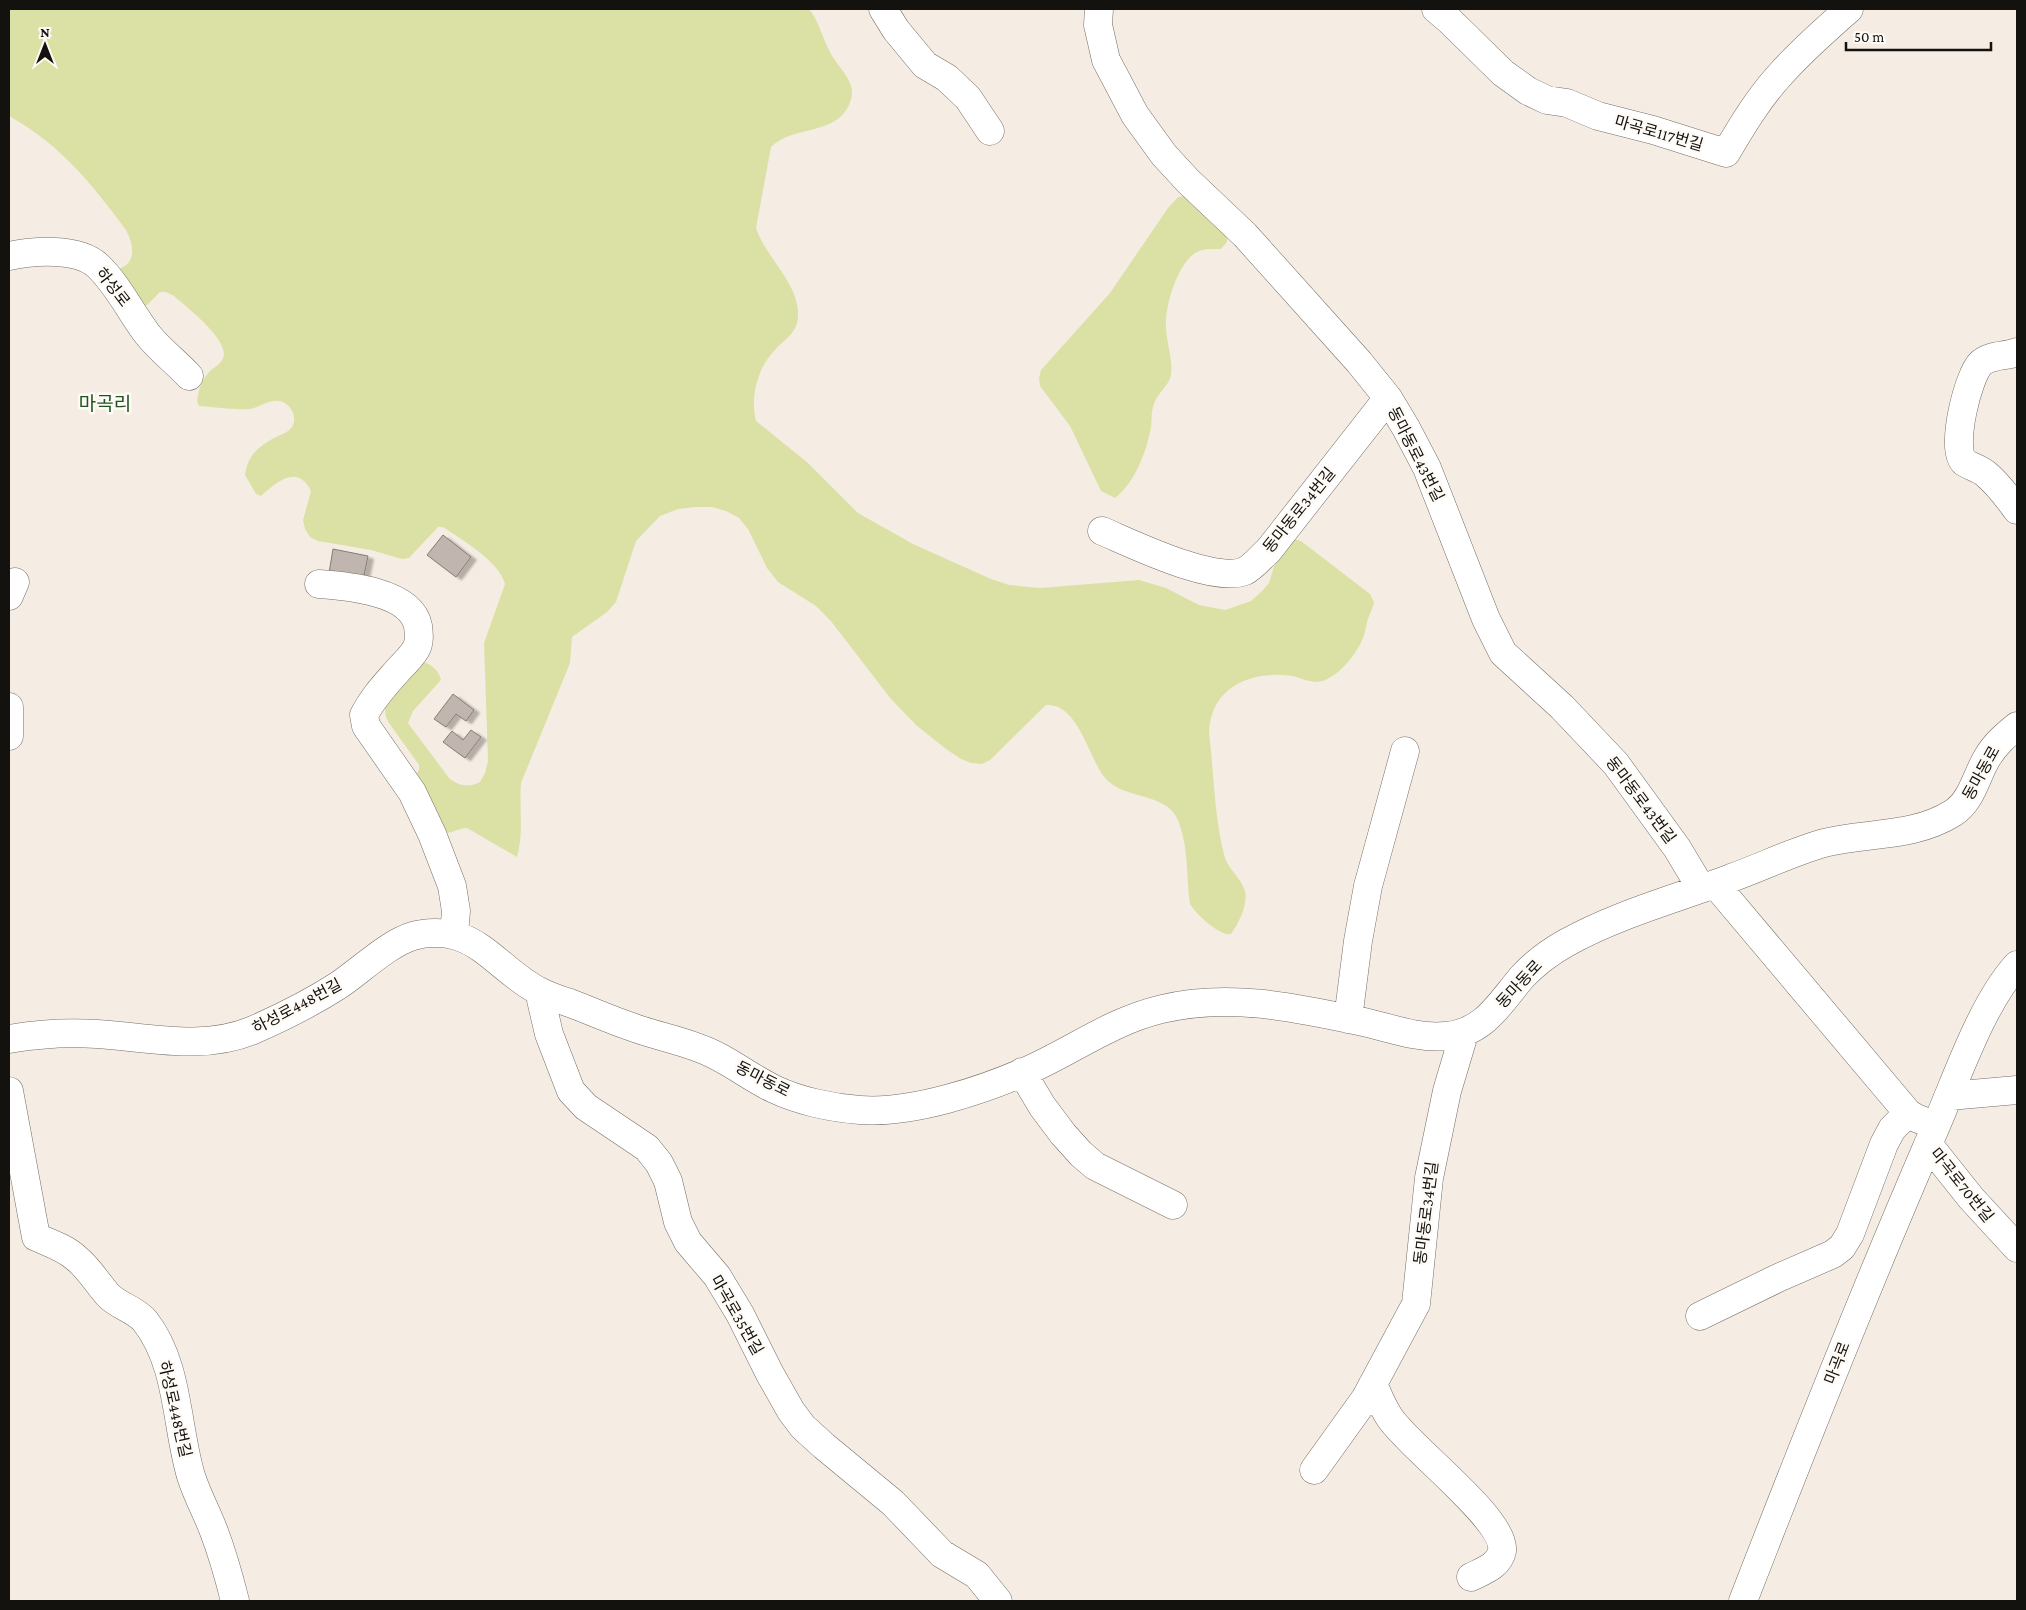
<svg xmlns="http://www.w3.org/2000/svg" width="2026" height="1610" viewBox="0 0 2026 1610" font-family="'Crimson Pro','Noto Sans KR',serif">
  <defs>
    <filter id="shadow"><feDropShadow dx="5.5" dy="3" stdDeviation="1" flood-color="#0004"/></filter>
  </defs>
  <rect width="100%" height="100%" fill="#f5ede3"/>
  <path fill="#dbe1a5" d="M9,9H809C819,21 822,37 829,50C835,63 847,73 851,86C853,93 852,98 849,105C835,136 793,125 771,147L756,228C765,256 798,283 798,313C799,332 786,338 775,350C757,368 750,398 756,421L808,463L858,513L913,544L991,579L1009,585L1040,588L1139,580L1166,588L1199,605L1225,610L1251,601L1261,592L1269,583L1276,560L1292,538L1301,541L1370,594L1374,602C1373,608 1371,611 1369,616C1366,623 1366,631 1363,638C1357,654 1336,680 1318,682C1308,682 1301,678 1292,676C1251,670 1211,687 1209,732C1214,773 1214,818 1225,858C1229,870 1242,879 1245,891C1248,905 1239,923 1231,934C1219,936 1196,914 1190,904C1186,876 1189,845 1177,818C1164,792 1124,800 1105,778C1089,759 1078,702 1046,705L990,760L982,764L971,763L961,759L946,749L917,726L891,699L830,620L816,606L778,582L767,568L748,529L739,518L726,511L712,507H696L678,509L660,516L636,541L616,602L607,612L572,637L570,663L521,783C519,808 524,833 517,857L467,828C457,828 452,835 442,832L415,776L419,770V765L389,723L386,717L385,709L386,702L420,661C429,662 440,671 441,680L413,711L408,723L449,778C459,786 468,788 480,782L485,773L488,761L484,643L505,584C499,561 462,540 443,527H438L409,558L402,559L371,550L318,541L310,537L305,529L303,520L311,491C297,463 276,483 261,496L256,494L245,475C248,454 260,445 278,436C283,434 288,432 291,428C299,418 291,404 280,401C269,399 260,407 250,409C234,410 215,407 199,406L197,401C199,388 201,380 211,370C215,367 220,364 222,360C234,343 185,306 174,296L166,292H160L147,305L143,307L117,273C120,267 122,268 126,265C137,256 131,240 126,230C91,183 61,145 9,116Z
    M1184,196L1190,199L1228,234L1227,242L1221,249C1213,249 1203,248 1195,253C1177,265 1164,308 1166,329C1167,344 1173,360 1171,375C1169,386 1157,393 1154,404C1151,411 1152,419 1151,427C1147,450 1135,483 1115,498L1101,491L1070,426L1040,386L1039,378L1041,370L1110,293L1168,208L1178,197Z"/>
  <path fill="#c1b6af" stroke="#867c75" filter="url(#shadow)" d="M443,535L471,557L456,577L427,555Z
    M333,549L368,556L363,580L329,573Z
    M453,694L474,710L466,721L456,714L446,727L434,719Z
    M471,730L481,737L465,758L443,742L452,731L463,740Z"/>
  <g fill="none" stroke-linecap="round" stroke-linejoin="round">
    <g stroke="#766e66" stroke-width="29">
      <path id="minor" d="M883,9L896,30L925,65L947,78L968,98L990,131
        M1099,9L1098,25L1106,60L1135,115L1164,155L1188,181L1245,235L1359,362L1388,398L1406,428L1427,468L1486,619L1503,653L1562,707L1616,764L1677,848L1701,888
        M1436,9L1449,20L1503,73L1528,91L1547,100L1567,103L1598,116L1653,130L1726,153C1742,126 1758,99 1779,76C1800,52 1825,30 1849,9
        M9,256C33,251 78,247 98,266C118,285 131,313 148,335C160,350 176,362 189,376
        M2017,352C2005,357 1992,354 1981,363C1968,375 1950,449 1964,462C1969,466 1981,469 1987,475C1999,485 2008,498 2017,510
        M1102,531C1133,544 1214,584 1245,571C1253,567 1261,557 1268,551L1388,398
        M319,584C347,586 411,591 418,626C419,634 420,642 416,649C412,656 405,663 399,669C386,684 373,697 364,715L366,726L412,792L432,834L452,886L456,911L454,934
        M9,596L15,582
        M9,707V736
        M1715,884L1908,1113
        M539,991L549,1034L571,1091L586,1107L647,1148L659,1163L668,1181L678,1222L688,1242L717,1276L740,1314L770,1374L791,1411L803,1427L824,1446L893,1503L942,1554L977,1575L998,1601
        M1348,1019L1358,941L1368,886L1405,751
        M9,1039C38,1034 67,1032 97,1034C148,1037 202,1051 251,1031C281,1018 311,1003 339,985C361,970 389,943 413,936C426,932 444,932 457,936C487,945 510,977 539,991C549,996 560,1000 570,1003C591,1011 611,1020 632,1027C653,1035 675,1039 696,1047C724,1056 747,1076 774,1089C799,1101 832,1108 860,1110C912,1114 984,1090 1031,1069C1077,1048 1112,1021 1162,1009C1228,993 1294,1007 1359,1021C1388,1027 1417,1039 1446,1036C1484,1033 1500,1003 1522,977C1534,964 1550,952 1566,943C1618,914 1676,899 1731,878C1762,867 1792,852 1824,843C1868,832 1913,838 1953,813C1972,801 1976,776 1987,758C1995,744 2006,735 2017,726
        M1022,1072L1042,1106L1063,1134L1081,1154L1095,1166L1173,1205
        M9,1091L36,1237C50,1243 65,1248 76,1258C89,1268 97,1283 108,1295C118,1306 135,1309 145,1321C179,1364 176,1426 191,1476C197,1495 206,1511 213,1529C222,1552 229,1577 235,1601
        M1949,1096L2017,1090
        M1928,1144L1971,1198L2017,1248
        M1700,1316L1778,1278L1833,1254L1842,1247L1850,1234L1884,1144L1892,1129L1908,1113L1916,1118L1936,1126
        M1373,1384C1378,1395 1383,1408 1390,1418C1410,1448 1507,1520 1502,1551C1499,1566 1483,1571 1471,1577
        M1314,1470L1365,1399L1416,1304L1429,1178L1447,1091L1464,1034
        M1743,1601C1804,1444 1866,1287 1933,1133C1955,1083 1981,1004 2017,965"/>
    </g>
    <use href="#minor" stroke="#fff" stroke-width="28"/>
  </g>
  <g text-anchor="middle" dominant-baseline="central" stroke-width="5" stroke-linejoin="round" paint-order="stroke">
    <g font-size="16" fill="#14120e" stroke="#fefbf7">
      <text transform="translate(1659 133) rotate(16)">마곡로117번길</text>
      <text transform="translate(113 287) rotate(52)">하성로</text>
      <text transform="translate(1416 454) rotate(63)">동마동로43번길</text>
      <text transform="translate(1299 510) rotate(-51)">동마동로34번길</text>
      <text transform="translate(1981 773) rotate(-61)">동마동로</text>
      <text transform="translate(1641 800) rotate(53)">동마동로43번길</text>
      <text transform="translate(1519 984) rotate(-47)">동마동로</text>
      <text transform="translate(297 1006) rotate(-28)">하성로448번길</text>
      <text transform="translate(763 1079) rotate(27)">동마동로</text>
      <text transform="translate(1962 1185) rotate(51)">마곡로70번길</text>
      <text transform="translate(1426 1213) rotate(-83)">동마동로34번길</text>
      <text transform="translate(737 1315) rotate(60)">마곡로35번길</text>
      <text transform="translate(1837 1363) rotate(-69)">마곡로</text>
      <text transform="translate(175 1409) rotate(77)">하성로448번길</text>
    </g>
    <g font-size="19" fill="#1f531f" stroke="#fefbf7">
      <text x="105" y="403">마곡리</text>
    </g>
  </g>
  <rect width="2026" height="1610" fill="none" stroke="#14120e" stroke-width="20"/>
  <g transform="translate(45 45)" stroke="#fefbf7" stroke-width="4" paint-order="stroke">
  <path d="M0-4L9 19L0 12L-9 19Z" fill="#14120e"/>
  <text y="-8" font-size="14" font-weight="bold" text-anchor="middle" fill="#14120e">N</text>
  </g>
  <path d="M1846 42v8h145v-8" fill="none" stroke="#14120e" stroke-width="2.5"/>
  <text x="1854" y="42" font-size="15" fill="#14120e" stroke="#fefbf7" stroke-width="4" paint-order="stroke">50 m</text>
</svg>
